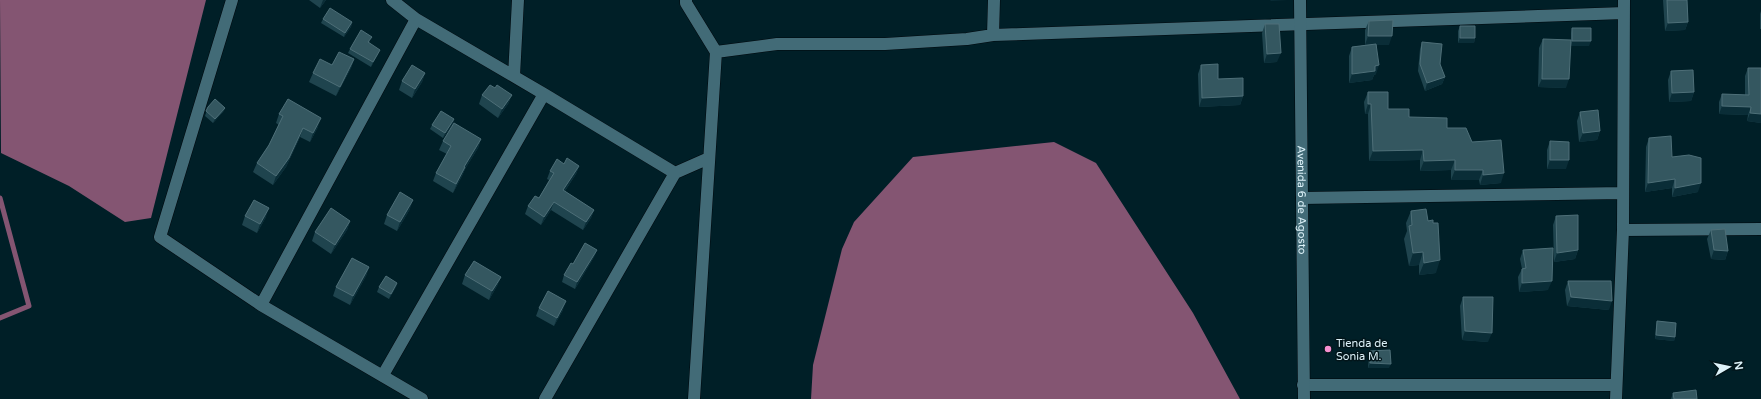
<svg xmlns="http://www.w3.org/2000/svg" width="1761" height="399" viewBox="0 0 1761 399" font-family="'Varela Round',sans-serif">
  <rect width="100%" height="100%" fill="#001f27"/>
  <path fill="#845572" d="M0,0H206L151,218L125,222L69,186L1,153Z
    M1054,142L1096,163L1193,313L1240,399H811L813,365L842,249L854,222L913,157Z"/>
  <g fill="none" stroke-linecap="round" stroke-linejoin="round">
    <path stroke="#845572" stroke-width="5" d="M0,198L29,306L0,318"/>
    <g stroke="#00080d" stroke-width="13">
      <path id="minor" d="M232,0L160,237L261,305L422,399
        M392,0L416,19L544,94L675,173
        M686,0V3L716,52L694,399
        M993,35L994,0
        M716,52L777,44H885L967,39L993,35L1624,13
        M514,76L518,0
        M1302,198L1623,193
        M1623,230L1761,229
        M261,305L416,19
        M383,375L544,94
        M1303,385H1616
        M545,399L675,173L709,158
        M1616,399L1623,230L1624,0"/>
    </g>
    <g stroke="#00080d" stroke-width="13">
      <g id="tertiary">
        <path id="s1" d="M1300,0L1304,399"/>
      </g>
    </g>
    <use href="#minor" stroke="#426b77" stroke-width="12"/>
    <use href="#tertiary" stroke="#426b77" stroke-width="12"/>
  </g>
  <path fill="#1f444e" d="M309,0H326L320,8Z
    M1663,0H1687L1688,22L1685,30L1665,31Z
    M1761,11V29H1760V14Z
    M323,19L352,22L351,27L344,37L321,23Z
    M1369,21L1389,45H1377L1376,74L1374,75L1372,80L1349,83V56L1352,47L1369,45H1365V30Z
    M1265,24L1277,62L1264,63L1262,33Z
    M1460,26L1475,38L1474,43H1458V31Z
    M1572,28L1589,46H1571V33Z
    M1543,39L1566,88L1538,87L1539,48Z
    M370,41L369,43L378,54L371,67L348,53L350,49Z
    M1422,42L1440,64L1445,77L1442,84L1425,91L1418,71L1420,49Z
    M354,59L351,68L336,96L309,82L313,73L332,65Z
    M1201,65L1218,79L1243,96L1240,105L1199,107L1198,74Z
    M1748,68H1761V123L1747,121L1748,115L1719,114V102L1722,94L1745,95V76Z
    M1671,71L1694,92L1691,101L1669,102L1668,80Z
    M425,73L422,82L412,98L399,90L402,81Z
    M495,88L512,95L508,104L498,118L479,104L482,95Z
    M1368,92L1388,109L1409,117L1447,128L1472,142L1501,183L1480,185L1479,180H1451V170L1420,171V160L1369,161L1368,114H1365L1364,102Z
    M208,107L225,108L223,112L213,123L205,116Z
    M1580,112L1600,131L1597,140L1579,142L1577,121Z
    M279,114L318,127L310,142L300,137L286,167L273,185L253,172L257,163L269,145L279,125L276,123Z
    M454,119L453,124L443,138L430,129L432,125Z
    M1649,138L1672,157L1698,192L1672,197V188L1645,192L1646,147Z
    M481,139L478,148L465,169L462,176L453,193L433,181L436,173L447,154L439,150L443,141Z
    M1550,141L1566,169H1547V150Z
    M564,164L579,166L576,174L565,191L594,210L591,218L583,230L551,210L541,225L525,214L528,206L539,198L549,180L547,179L550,171Z
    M410,209L397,231L384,224L387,215Z
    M1411,211L1433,223L1436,273L1419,275V265L1409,266L1404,239L1407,231L1406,223Z
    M245,216L266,217L257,233L242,225Z
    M1556,216L1578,250L1575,259L1554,262L1553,225Z
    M350,221L347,230L331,254L312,241L315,232Z
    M1711,230L1728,251L1725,260L1711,259L1707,239Z
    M597,250L594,257L575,289L562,282L564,275L573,264Z
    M1523,250L1548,290L1519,292L1518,277L1522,269L1520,259Z
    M369,267L366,276L350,305L333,296L336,287Z
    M465,275L501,277L497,286L489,300L462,284Z
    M1568,281L1609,310L1567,306L1565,290Z
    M397,283L396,287L389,299L377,292L379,287Z
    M1463,297L1488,342L1462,340L1460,306Z
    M539,308L563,310L554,326L536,316Z
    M1657,321L1675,337L1674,341L1655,339L1656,326Z
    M1370,351L1389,368H1368L1369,355Z
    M1673,393L1697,399H1671Z"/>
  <path fill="#0a2d37" d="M323,0H326L320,8Z
    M1271,0H1288L1270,1Z
    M352,22L351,27L344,37L345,33Z
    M1688,22L1685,30L1665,31L1668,23Z
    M1368,36H1392L1389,45H1365Z
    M1460,38H1475L1474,43H1458Z
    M1572,41H1591L1589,46H1571Z
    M380,50L378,54L371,67L373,62Z
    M1281,53L1277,62L1264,63L1267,54Z
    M354,59L351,68L336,96L340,87Z
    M1379,65L1376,74L1374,75L1372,80L1349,83L1352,74Z
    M425,73L422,82L412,98L415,89Z
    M1445,77L1442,84L1425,91L1427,83Z
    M1542,79H1569L1566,88L1538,87Z
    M1694,92L1691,101L1669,102L1672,93Z
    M512,95L508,104L498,118L502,109Z
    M1243,96L1240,105L1199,107L1202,98Z
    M1368,104H1371L1368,114H1365Z
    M1722,106L1751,107L1748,115L1719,114Z
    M225,108L223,112L213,123L215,119Z
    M1750,113L1761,114V123L1747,121Z
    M321,118L318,127L310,142L313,133Z
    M454,119L453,124L443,138L445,133Z
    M303,128L300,137L286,167L273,185L276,176Z
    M1600,131L1597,140L1579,142L1583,133Z
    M481,139L478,148L465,169L462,176L453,193L464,167Z
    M1423,150L1420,160L1369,161L1373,151Z
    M1455,160L1451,170L1420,171L1424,161Z
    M1550,160H1569L1566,169H1547Z
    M579,166L576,174L560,198L563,190Z
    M1455,170H1483L1479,180H1451Z
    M1504,173L1501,183L1480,185L1483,175Z
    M1675,179L1672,188L1645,192L1648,183Z
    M1701,183L1698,192L1672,197L1675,188Z
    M413,200L410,209L397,231L400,222Z
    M554,202L551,210L541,225L544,217Z
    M269,208L266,217L257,233L260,224Z
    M594,210L591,218L583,230L586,222Z
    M350,221L347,230L331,254L335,245Z
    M597,250L594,257L575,289L577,282Z
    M1578,250L1575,259L1554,262L1557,253Z
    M1714,250L1728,251L1725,260L1711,259Z
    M1423,252L1419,265L1409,266L1413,253Z
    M1440,260L1436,273L1419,275L1424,263Z
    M369,267L366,276L350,305L353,296Z
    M501,277L497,286L489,300L492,291Z
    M1552,281L1548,290L1519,292L1522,283Z
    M397,283L396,287L389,299L391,294Z
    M1571,297L1612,301L1609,310L1567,306Z
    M566,301L563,310L554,326L557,318Z
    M1465,331L1492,333L1488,342L1462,340Z
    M1656,335L1675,337L1674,341L1655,339Z
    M1370,363L1391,364L1389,368H1368Z"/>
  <path fill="#345760" stroke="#4e6f78" d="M1667,0H1687L1688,22L1668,23Z
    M330,8L352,22L345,33L323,19Z
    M1393,20L1392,36H1368L1369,21Z
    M1265,24H1279L1281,53L1267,54Z
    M1460,26H1475V38H1460Z
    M1572,28H1591V41H1572Z
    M361,30L372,37L368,42L380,50L373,62L350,49Z
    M1543,39L1571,40L1569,79H1542Z
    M1422,42L1442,44L1440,64L1445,77L1427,83L1420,64Z
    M1376,44L1379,65L1375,66V71L1352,74V47Z
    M339,52L354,59L340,87L313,73L320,59L332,65Z
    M1218,64V79L1243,78V96L1202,98L1201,65Z
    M412,65L425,73L415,89L402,81Z
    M1748,68H1761V114L1750,113L1751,107L1722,106V94L1749,95Z
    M1693,70L1694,92L1672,93L1671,71Z
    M490,85L495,88L497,85L512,95L502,109L482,95Z
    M1368,92H1388V109H1409V117L1447,118V128H1466L1472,142L1501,140L1504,173L1483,175V170H1455V160L1424,161L1423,150L1373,151L1371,104H1368Z
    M215,99L225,108L215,119L206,111L208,107Z
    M288,99L321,118L313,133L303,128L289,158L276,176L257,163L269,145L283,116L279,114Z
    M1598,110L1600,131L1583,133L1580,112Z
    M441,111L454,119L445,133L432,125Z
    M454,123L481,139L464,167H465L456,184L436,173L451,146L443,141Z
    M1671,136L1672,157L1689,155L1701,158V183L1675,188V179L1648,183L1649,138Z
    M1550,141L1569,142V160H1550Z
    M567,158L579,166L563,190L594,210L586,222L554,202L544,217L528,206L535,196L539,198L554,173L550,171L557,159L564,164Z
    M400,192L413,200L400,222L387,215Z
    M254,200L269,208L260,224L245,216Z
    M331,208L350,221L335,245L315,232Z
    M1426,209L1428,221L1433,220V223H1438L1440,260L1424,263L1423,252L1413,253L1409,226L1412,225L1411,211Z
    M1578,215V250L1557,253L1556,216Z
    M1725,229L1728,251L1714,250L1711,230Z
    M585,243L597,250L577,282L564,275L571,263L573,264Z
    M1553,248L1552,281L1522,283V269L1526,268L1523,250Z
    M352,258L369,267L353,296L336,287Z
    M474,261L501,277L492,291L465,275Z
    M386,276L397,283L391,294L379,287Z
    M1568,281H1611L1612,301L1571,297Z
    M548,291L566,301L557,318L539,308Z
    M1463,297H1493L1492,333L1465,331Z
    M1657,321L1676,323L1675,337L1656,335Z
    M1390,350L1391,364L1370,363V351Z
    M1696,390L1697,399H1674L1673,393Z"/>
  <circle fill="#f690d0" stroke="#02151a" stroke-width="1.5" cx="1328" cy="349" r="4"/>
  <g text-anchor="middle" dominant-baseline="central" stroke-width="3" stroke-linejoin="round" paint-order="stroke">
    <g font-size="11" fill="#ddf2f9" stroke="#02151a">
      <text stroke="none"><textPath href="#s1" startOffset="200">Avenida 6 de Agosto</textPath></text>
    </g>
    <g font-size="11" fill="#ddf2f9" stroke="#02151a" text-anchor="start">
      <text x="1336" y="343">Tienda de<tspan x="1336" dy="13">Sonia M.</tspan></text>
    </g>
  </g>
  <g transform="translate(1729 367) rotate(81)" stroke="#02151a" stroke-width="3" paint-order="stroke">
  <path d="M0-3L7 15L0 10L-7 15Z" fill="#ddf2f9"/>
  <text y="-6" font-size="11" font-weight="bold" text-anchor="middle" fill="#ddf2f9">N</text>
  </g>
</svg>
